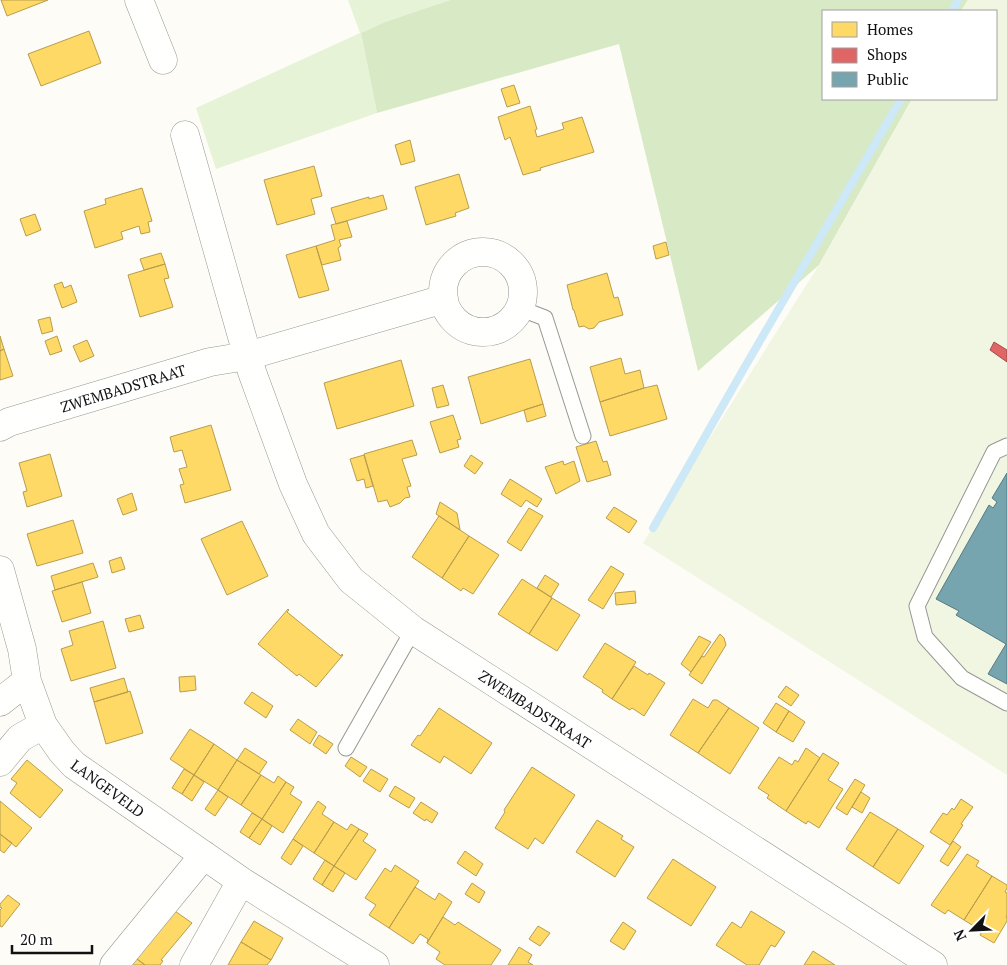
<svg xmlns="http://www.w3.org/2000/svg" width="1007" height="965" viewBox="0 0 1007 965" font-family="'PT Serif',serif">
  <rect width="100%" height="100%" fill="#fdfcf7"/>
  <path fill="#e7f3d7" d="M348,0H450L385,22L361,33L377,113L216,169L196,108L360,33Z"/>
  <path fill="#d8eac5" d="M450,0H968L961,11H823V99H912L819,265L698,371L619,44L377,113L361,33L385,22Z"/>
  <path fill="#f0f6e1" d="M968,0H1007V775L643,543L819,265L912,99H996V11H961Z"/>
  <path fill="#ffd966" stroke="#b89d4c" d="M1,0H48L7,16Z
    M89,31L101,63L41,86L28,54Z
    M514,85L520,103L507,107L501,89Z
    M530,106L537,129L535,130L537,137L564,129L562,123L582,117L594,152L540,168L541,170L523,175L510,137L505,140L498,117Z
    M410,140L415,161L401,165L395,145Z
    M314,166L322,196L311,199L315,214L277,225L264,180Z
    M459,174L469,208L455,213L456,216L426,225L415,187Z
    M142,188L152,221L148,222L150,232L141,234L139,226L121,232L123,239L95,248L84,211L106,204L105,199Z
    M383,195L387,209L336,224L331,208L369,197V199Z
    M35,214L41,230L26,236L20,219Z
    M347,221L352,237L339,240L341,246L338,248L341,260L322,265L316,246L335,240L331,225Z
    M666,242L669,255L656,259L653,246Z
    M316,246L329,290L299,298L286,255Z
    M161,253L165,264L144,270L140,259Z
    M165,264L169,278L164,279L173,307L140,317L128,275Z
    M607,273L614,298L618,297L623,315L599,322L594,328L589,329L584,326L579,327L574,310H573L567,285Z
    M62,282L64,288L71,285L77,302L62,308L54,285Z
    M50,317L53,331L42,334L38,320Z
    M0,336L4,349L0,351Z
    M57,336L62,351L50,355L45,341Z
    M87,340L94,356L80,362L73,346Z
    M4,349L13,376L0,380V351Z
    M621,358L625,374L640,370L644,388L600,402L590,367Z
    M530,359L543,404L481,424L468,377Z
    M401,360L414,406L337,429L324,383Z
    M443,385L449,405L437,408L432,388Z
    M657,385L667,419L610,436L600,402L644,388Z
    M543,404L546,416L527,422L524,410Z
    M453,415L461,439L457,440L459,447L440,453L430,422Z
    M211,425L231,490L185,503L180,485L184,484L179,469L187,467L182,450L174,452L170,437Z
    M412,440L417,455L402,459L411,486L407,487L410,497L405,498L400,503L390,507L387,500L378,502L364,454Z
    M596,441L603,462L607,461L611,475L587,482L576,447Z
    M50,454L62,496L27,507L23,492L27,491L19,463Z
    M364,455L373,486L366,488L364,479L357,481L350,459Z
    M471,455L483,463L475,474L464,466Z
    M563,461L564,465L574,461L580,481L556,494L545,467Z
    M510,479L542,499L537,507L526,500L521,507L501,494Z
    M132,493L137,510L123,515L117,499Z
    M440,502L457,513L460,530L436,514Z
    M614,507L637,521L629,533L606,518Z
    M529,508L543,516L521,551L507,542Z
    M439,516L469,536L442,578L412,557Z
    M73,520L83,553L37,566L27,534Z
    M242,521L268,576L227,595L201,539Z
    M469,536L499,555L473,594L463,588L461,591L442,578Z
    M121,557L125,569L112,573L109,561Z
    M93,563L98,577L55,590L51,576Z
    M611,566L624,574L603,609L588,600Z
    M545,575L559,584L551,597L537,588Z
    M522,579L552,598L529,634L498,614Z
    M82,582L91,613L62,622L52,591Z
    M635,591L636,603L616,605L615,593Z
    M552,598L580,615L557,651L529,634Z
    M288,609L289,610L287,612L341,656L342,654L343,655L316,687L299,674L297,676L258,644Z
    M140,615L144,628L129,632L125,619Z
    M103,621L116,668L71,681L61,649L73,645L69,631Z
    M720,634L724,638L726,645L702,684L689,675L702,656L704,657Z
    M699,636L711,642L691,672L681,664Z
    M605,643L636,662L612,699L602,692L603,690L583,677Z
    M634,666L648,675L649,673L665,683L644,716L632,708L630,710L612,699Z
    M195,676L196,690L180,692L179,677Z
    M124,678L128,692L94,702L90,688Z
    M786,686L799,695L791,706L778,697Z
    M130,691L143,733L106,744L94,702Z
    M252,692L273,706L266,718L244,703Z
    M693,699L708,708L713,700H717L729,708L698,753L670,735Z
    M776,703L789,711L776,732L763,723Z
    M439,708L492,743L471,774L444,756L440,763L411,745L418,735L420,736Z
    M729,708L759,728L730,774L698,753Z
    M789,711L805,722L793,742L776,732Z
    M298,719L317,732L310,744L290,730Z
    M190,729L214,744L194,775L170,759Z
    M319,735L333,744L326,754L313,745Z
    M214,744L237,760L218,790L194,775Z
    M245,748L267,762L259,774L237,760Z
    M806,748L820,758L786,811L767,798L769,795L758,788L779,757L792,765L795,760L798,762Z
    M823,753L839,763L828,780L843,789L819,828L808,821L806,824L786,811Z
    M351,757L367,767L360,777L345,766Z
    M27,760L63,790L40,818L10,793L17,783L11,779Z
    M237,760L261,775L241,805L218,790Z
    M532,767L575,795L543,844L535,838L528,849L495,828L505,812L504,810Z
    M184,769L194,775L182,794L172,788Z
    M371,769L388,779L380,792L363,781Z
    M194,775L204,782L192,801L182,794Z
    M261,775L274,783L278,776L286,782L262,819L241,805Z
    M855,779L865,785L847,815L836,808Z
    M286,782L294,787L290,794L302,802L283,833L262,819Z
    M395,786L415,798L409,808L389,796Z
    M218,790L228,797L215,816L205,809Z
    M861,792L870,798L862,813L852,807Z
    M961,799L973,807L961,824L963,825L950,845L930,832L943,813L947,815L952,808L954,810Z
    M0,801L32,828L16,847L0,834Z
    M318,801L326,807L322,814L334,822L314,853L293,839Z
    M421,802L438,813L432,823L426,819L425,821L413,813Z
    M870,812L898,829L873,867L846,849Z
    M252,813L262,819L249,838L240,832Z
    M262,819L272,826L260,845L249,838Z
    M597,820L623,836L621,839L634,847L615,877L576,852Z
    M334,822L347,830L351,824L359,829L334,866L314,853Z
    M359,829L368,834L363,841L376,850L356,880L334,866Z
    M898,829L924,846L899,884L873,867Z
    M0,834L12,843L4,853L0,850Z
    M293,839L303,846L291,865L281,858Z
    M953,841L961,847L948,866L940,861Z
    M465,851L483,864L476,876L457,863Z
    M967,854L979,861L976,866L992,876L964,920L948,910L945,914L931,905Z
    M673,859L716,887L691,926L647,898Z
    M325,860L334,866L322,885L313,879Z
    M395,865L419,881L389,928L369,915L376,905L365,898L385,868L391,872Z
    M334,866L345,873L333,892L322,885Z
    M992,876L1007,885V888L1005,892L1007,893V915L1006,917L1007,918V921L994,943L980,935L982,931L964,920Z
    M472,883L485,892L479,903L465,894Z
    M415,887L435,900L439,893L452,902L427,943L428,939L420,934L413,944L389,928Z
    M8,895L20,904L2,927L0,926V910L2,908L0,907V904Z
    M172,909L192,923L161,960L163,961L160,965H145L133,956Z
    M751,911L785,932L775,947L771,945L759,965H747L716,945L732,922L741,928Z
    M443,917L455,925L458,922L501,950L491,965H445L436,959L440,952L427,943Z
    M254,921L283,938L271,960L241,942Z
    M623,922L636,931L624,950L610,941Z
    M538,926L550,933L540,946L529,939Z
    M241,942L271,960L267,965H228Z
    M519,947L532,955L528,962L533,965H508Z
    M813,951L835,965H804Z
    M133,956L145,965H126Z"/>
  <path fill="#e06666" stroke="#a24c4c" d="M994,342L1007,350V362L990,350Z"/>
  <path fill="#76a5af" stroke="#587980" d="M1007,473V684L988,674L1006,644L956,615L959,611L936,599L989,505L993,508L997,502L992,498Z"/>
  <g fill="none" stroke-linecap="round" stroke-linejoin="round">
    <path stroke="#cde8f7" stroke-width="8" d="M952,11L958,0
      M653,528L743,370L901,99"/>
    <g stroke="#979795" stroke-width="17">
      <path id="lane" d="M519,308L545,318L583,436
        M1007,446L994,452L917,606L925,637L962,678L1007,703
        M346,748L413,630"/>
    </g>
    <g stroke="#979795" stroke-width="29">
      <path id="street" d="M139,0L163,60
        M185,135L252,372L293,484L316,534L351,580L413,630L933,965
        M443 292a40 40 0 1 1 80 0a40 40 0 1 1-80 0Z
        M0,427L9,422L210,362L247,356L444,299
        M0,570L22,649L27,681L43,725L62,752L74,765L241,881L375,965
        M0,702L27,681
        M0,762L20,738L43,725
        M114,965L204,855
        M194,965L241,881"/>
    </g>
    <use href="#lane" stroke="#fffffe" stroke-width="15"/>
    <use href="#street" stroke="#fffffe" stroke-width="28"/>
  </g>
  <g text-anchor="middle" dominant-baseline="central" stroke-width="5" stroke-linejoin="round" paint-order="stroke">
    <g font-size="15" fill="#111" stroke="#fff">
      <text transform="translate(123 388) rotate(-17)">ZWEMBADSTRAAT</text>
      <text transform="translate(535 709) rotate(33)">ZWEMBADSTRAAT</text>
      <text transform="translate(108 788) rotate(36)">LANGEVELD</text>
    </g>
  </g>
  <rect x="822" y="10" width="175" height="90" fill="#ffffff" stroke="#a0a0a0"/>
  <rect x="832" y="22" width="25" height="15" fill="#ffd966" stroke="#a0a0a0"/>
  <text x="867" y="35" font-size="15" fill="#111111">Homes</text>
  <rect x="832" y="48" width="25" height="15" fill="#e06666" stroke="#a0a0a0"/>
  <text x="867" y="60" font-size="15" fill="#111111">Shops</text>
  <rect x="832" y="72" width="25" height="15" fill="#76a5af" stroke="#a0a0a0"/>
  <text x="867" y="85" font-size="15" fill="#111111">Public</text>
  <g transform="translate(972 930) rotate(246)" stroke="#ffffff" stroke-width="4" paint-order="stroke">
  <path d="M0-4L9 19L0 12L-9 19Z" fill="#111111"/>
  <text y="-8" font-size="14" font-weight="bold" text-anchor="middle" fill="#111111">N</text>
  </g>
  <path d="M12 945v8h80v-8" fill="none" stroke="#111111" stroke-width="2.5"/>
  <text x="20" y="945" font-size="15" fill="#111111" stroke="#ffffff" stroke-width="4" paint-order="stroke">20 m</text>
</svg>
